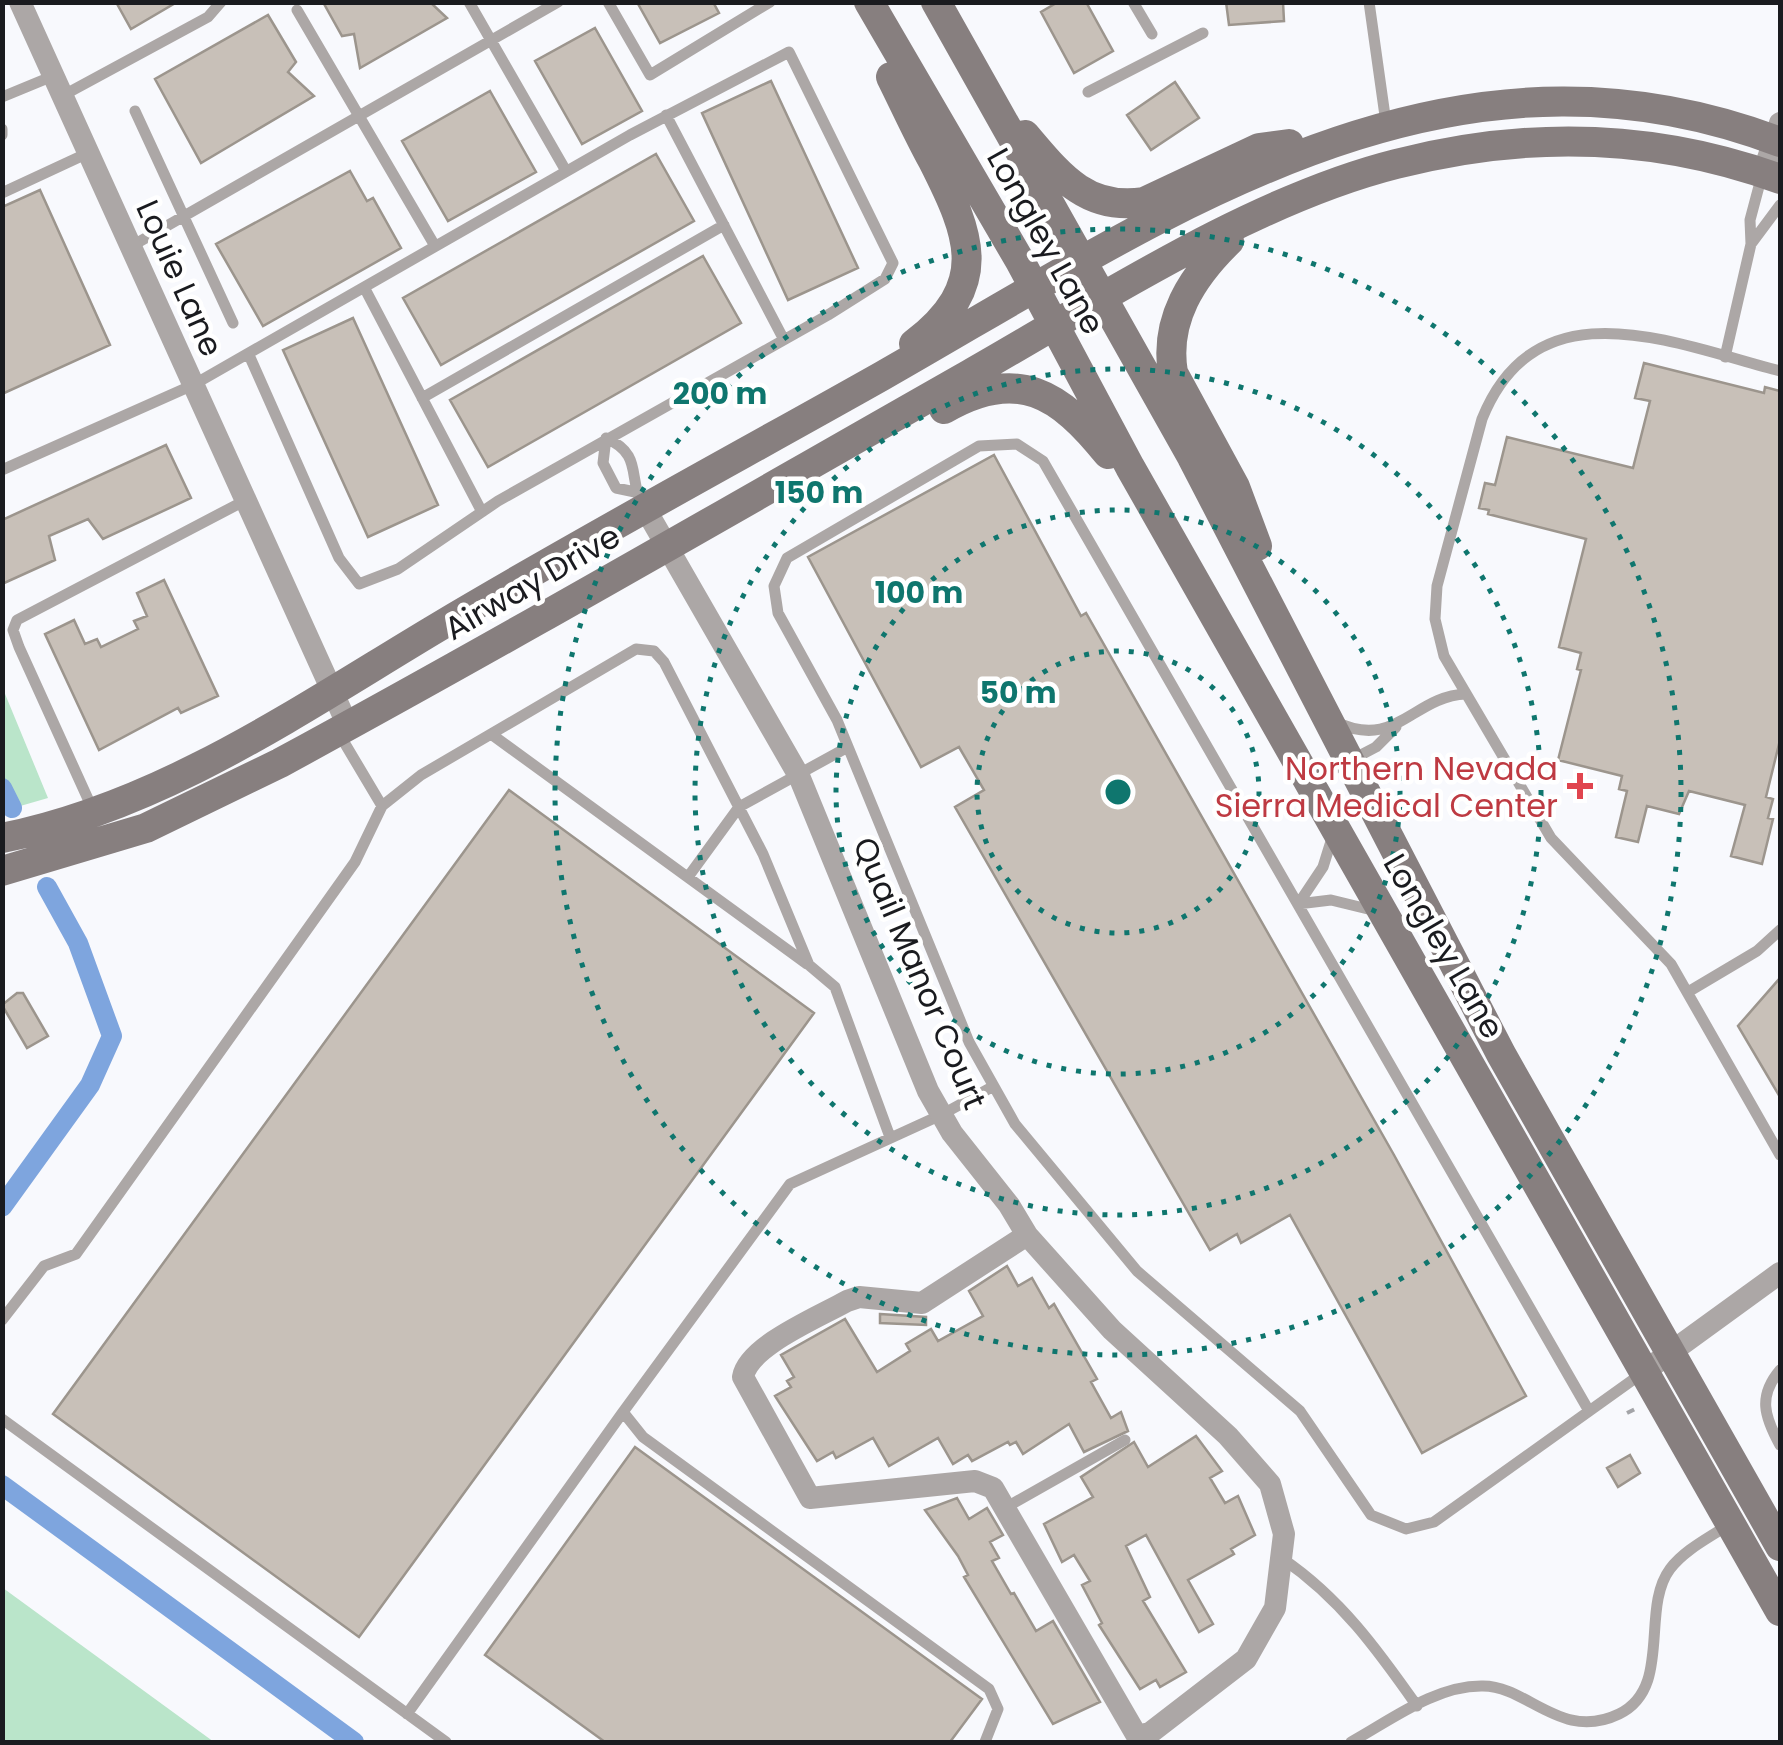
<svg xmlns="http://www.w3.org/2000/svg" width="1783" height="1745" viewBox="0 0 1783 1745" font-family="Poppins,sans-serif">
  <rect width="100%" height="100%" fill="#f8f9fd"/>
  <path fill="#bae5ca" d="M3,689L48,798L3,811H2Z
    M2,1588H3L214,1742H3Z"/>
  <g fill="none" stroke-linecap="round" stroke-linejoin="round">
    <path stroke="#7ea5de" stroke-width="20" d="M2,788L12,808
      M2,1207L90,1085L112,1036L78,943L47,887
      M2,1485L354,1742"/>
  </g>
  <path fill="#c8c0b8" stroke="#9c958d" stroke-width="2.5" d="M116,2H177L131,29Z
    M323,2H430L447,18L360,68L354,34L342,36Z
    M637,2H713L719,13L660,43Z
    M1058,2H1086L1113,51L1074,73L1041,12Z
    M1226,2H1283L1284,21L1229,25Z
    M268,15L296,62L288,72L314,96L201,163L155,79Z
    M595,28L642,111L582,144L535,61Z
    M771,81L858,268L788,300L702,113Z
    M1175,82L1199,118L1151,150L1127,115Z
    M490,91L536,172L448,221L402,141Z
    M656,154L694,221L441,365L403,298Z
    M350,171L367,201L373,198L401,248L263,326L216,244Z
    M40,190L110,345L2,394V207Z
    M703,256L741,323L488,467L450,400Z
    M353,318L438,505L368,537L283,350Z
    M1644,363L1764,393L1765,387L1780,391V740L1766,797L1773,799L1768,818L1773,819L1762,864L1731,856L1745,805L1689,791L1679,814L1647,806L1638,842L1616,837L1627,791L1619,789L1622,776L1558,760L1581,670L1577,669L1581,653L1559,647L1586,539L1488,514L1489,510L1479,508L1485,483L1495,485L1507,437L1633,468L1650,401L1635,398Z
    M166,445L191,498L103,539L88,519L49,536L55,560L2,584V520Z
    M994,455L1081,616L1086,613L1394,1155L1526,1396L1422,1453L1290,1215L1241,1243L1237,1234L1210,1250L955,807L984,790L959,747L921,767L808,557Z
    M164,580L218,696L181,713L178,708L99,750L45,634L74,620L85,644L97,639L101,647L138,629L134,621L147,616L137,593Z
    M509,790L814,1013L359,1637L53,1414Z
    M1780,978V1097L1738,1026Z
    M17,993H23L48,1036L27,1048L2,1005Z
    M1007,1266L1018,1286L1032,1278L1049,1308L1054,1304L1097,1379L1091,1382L1111,1418L1121,1412L1128,1431L1084,1452L1069,1424L1023,1454L1016,1442L1010,1445L1008,1442L972,1461L968,1455L953,1464L938,1438L889,1466L873,1438L836,1458L833,1452L817,1461L775,1396L791,1387L787,1381L794,1377L781,1355L845,1319L877,1372L910,1351L906,1344L931,1329L938,1341L983,1316L969,1291Z
    M880,1314L926,1317V1325L880,1323Z
    M1196,1436L1222,1471L1210,1478L1225,1503L1238,1496L1255,1535L1231,1549L1234,1554L1188,1580L1213,1624L1199,1632L1146,1535L1126,1546L1150,1597L1143,1601L1186,1672L1160,1687L1156,1680L1140,1689L1099,1625L1102,1623L1082,1585L1090,1581L1074,1555L1062,1562L1044,1524L1093,1497L1081,1477L1134,1442L1148,1467Z
    M635,1447L982,1699L950,1742H605L485,1655Z
    M1630,1455L1640,1473L1618,1487L1607,1468Z
    M957,1498L969,1519L987,1508L1003,1535L990,1542L999,1558L992,1561L1011,1594L1014,1593L1036,1631L1053,1621L1100,1702L1053,1724L964,1577L968,1575L958,1556L925,1510Z"/>
  <g fill="none" stroke-linecap="round" stroke-linejoin="round">
    <path stroke="#a3a4a8" stroke-width="4" stroke-dasharray="8 5" stroke-linecap="butt" d="M1627,1413L1635,1409"/>
    <path stroke="#aca7a6" stroke-width="11" d="M469,2L566,171
      M608,2L650,75L770,2
      M1133,2L1152,34
      M1369,2L1386,123
      M297,10L435,246
      M1088,92L1203,33
      M62,96L208,17L221,2
      M2,97L53,76
      M135,111L233,323
      M666,115L783,338
      M2,129V135
      M2,193L88,153
      M1751,244L1750,220L1762,175
      M130,247L558,2
      M364,287L482,512
      M1725,357L1751,244L1780,205
      M1780,371C1675,344 1537,282 1482,419L1437,586L1435,619L1444,656L1551,838L1671,964L1780,1155
      M422,398L724,225
      M2,470L193,385L630,135L789,52L893,263L885,279L828,315L498,501L398,569L359,584L339,558L249,355
      M635,492L616,488L603,463L606,438C644,455 627,478 643,506
      M1336,722C1396,751 1413,696 1466,694
      M491,734L807,964
      M1311,781L1376,747L1396,727
      M382,806L421,775L636,649L654,651L664,662L763,854L809,965L835,987L890,1137
      M93,810L19,647L13,630L17,620L246,500
      M688,877L739,807L848,747
      M1299,903L1323,867L1333,835
      M1298,904L1331,900L1372,910
      M1688,992L1757,951L1780,930
      M2,1320L44,1266L76,1254L355,862L382,806L338,732
      M1780,1370C1758,1396 1764,1416 1780,1445
      M1589,1411L1043,461L1017,444L979,446L787,558L774,586L778,613L837,720L969,1042L1015,1124L1137,1271L1300,1411L1371,1515L1406,1529L1434,1522L1641,1374
      M2,1419L446,1742
      M1005,1508L1125,1440
      M1283,1559C1340,1598 1377,1649 1417,1706
      M407,1714L623,1412
      M985,1742L998,1709L989,1689L643,1437L623,1412L790,1184L941,1115L992,1087
      M1351,1742C1391,1720 1436,1685 1483,1686C1528,1686 1561,1742 1619,1714C1673,1688 1640,1609 1670,1569C1685,1549 1711,1537 1731,1523"/>
    <path stroke="#aca7a6" stroke-width="22" d="M20,2L348,726
      M1763,173L1780,123
      M646,510L799,776L928,1091L952,1133L1009,1205L1027,1235L1112,1330L1228,1436L1270,1484L1284,1534L1275,1608L1246,1659L1150,1733L1137,1736L993,1488L975,1481L810,1498L743,1377C748,1346 819,1317 847,1301L859,1297L922,1303L1027,1235
      M1645,1371L1780,1273"/>
    <path stroke="#877f7f" stroke-width="30" d="M869,2L1020,261L1130,467L1780,1611
      M936,2L1192,457L1501,1054L1780,1546
      M891,77C905,105 918,134 933,161C971,236 991,285 914,344
      M1025,135C1059,175 1086,211 1144,202L1259,148L1289,144
      M1229,241C1192,277 1164,320 1173,373L1235,487L1257,546
      M944,409C1018,366 1060,394 1108,454
      M2,838C162,806 298,711 435,629C582,541 733,460 882,376C1163,216 1444,14 1780,142
      M2,871L146,828L280,763C512,637 741,504 970,374C1098,301 1253,200 1396,164C1525,131 1654,133 1780,179"/>
  </g>
  <g fill="none" stroke="#0f766e" stroke-width="5" stroke-dasharray="5 10">
    <circle cx="1118" cy="792" r="141"/>
    <circle cx="1118" cy="792" r="282"/>
    <circle cx="1118" cy="792" r="423"/>
    <circle cx="1118" cy="792" r="563"/>
  </g>
  <path fill="#e0444e" stroke="#fff" stroke-width="4" d="M1575 771h10v10h10v10h-10v10h-10v-10h-10v-10h10z"/>
  <g text-anchor="middle" dominant-baseline="central" stroke-width="9" stroke-linejoin="round" paint-order="stroke">
    <g font-size="32" fill="#1a1b1f" stroke="#fff">
      <text transform="translate(1046 241) rotate(61)">Longley Lane</text>
      <text transform="translate(180 278) rotate(66)">Louie Lane</text>
      <text transform="translate(532 582) rotate(-30)">Airway Drive</text>
      <text transform="translate(1444 946) rotate(60)">Longley Lane</text>
      <text transform="translate(920 973) rotate(67)">Quail Manor Court</text>
    </g>
    <g font-size="32" fill="#be3a42" stroke="#fff" text-anchor="end">
      <text x="1558" y="768">Northern Nevada<tspan x="1558" dy="37">Sierra Medical Center</tspan></text>
    </g>
  </g>
  <circle cx="1118" cy="792" r="15" fill="#0f766e" stroke="#fff" stroke-width="5"/>
  <g font-size="30" text-anchor="middle" font-weight="bold" fill="#0f766e" stroke="#fff" stroke-width="9" stroke-linejoin="round" paint-order="stroke">
    <text x="720" y="404">200 m</text>
    <text x="819" y="503">150 m</text>
    <text x="919" y="603">100 m</text>
    <text x="1018" y="703">50 m</text>
  </g>
  <rect width="1783" height="1745" fill="none" stroke="#1a1b1f" stroke-width="10"/>
</svg>
